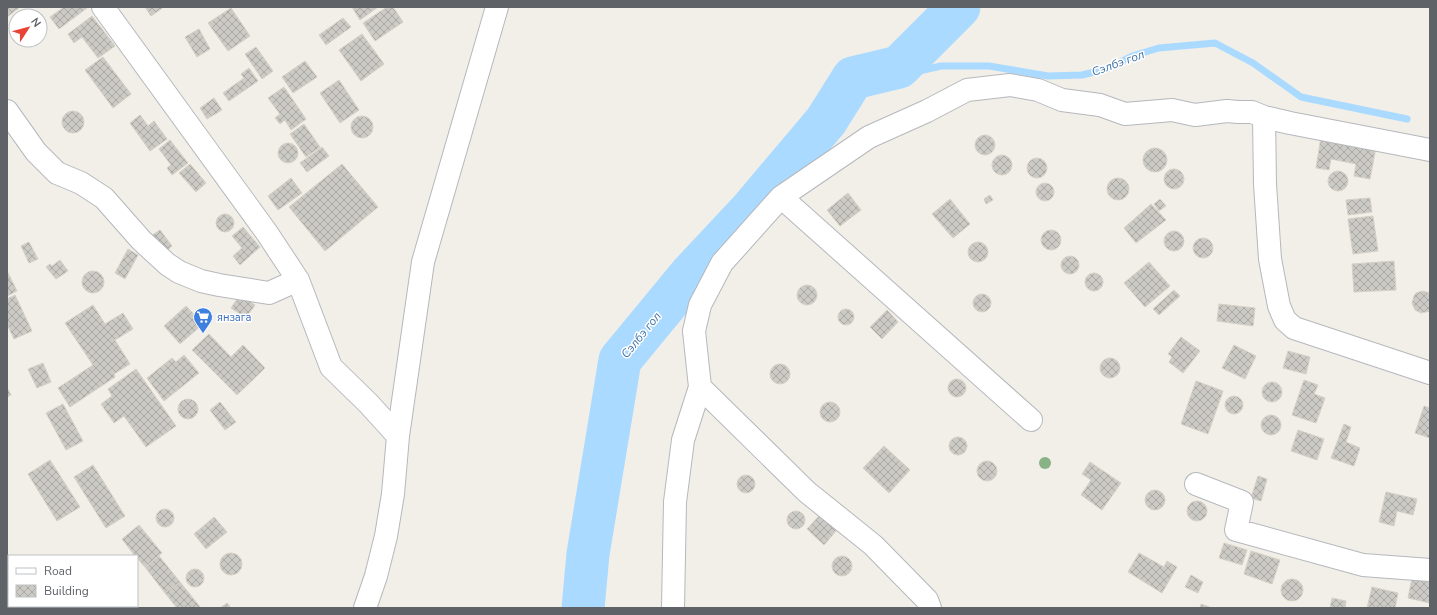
<svg xmlns="http://www.w3.org/2000/svg" width="1437" height="615" viewBox="0 0 1437 615" font-family="'Nunito Sans',sans-serif">
  <defs>
    <pattern id="building-cross-hatch" width="8" height="8" patternUnits="userSpaceOnUse"><rect width="8" height="8" fill="#cccac5"/><path d="M0 0l8 8M0 8l8-8" fill="none" stroke="#a9a8a4"/></pattern>
  </defs>
  <rect width="100%" height="100%" fill="#f1efe8"/>
  <g fill="none" stroke-linecap="round" stroke-linejoin="round">
    <path stroke="#aadaff" stroke-width="7" d="M826,121L872,84L902,75L941,66H989L1048,76L1082,75L1107,69L1132,56L1159,48L1215,43L1253,63L1301,97L1407,119"/>
    <path stroke="#aadaff" stroke-width="43" d="M583,608L588,554L620,360L691,274L750,211L826,121L853,78L899,67L959,7"/>
  </g>
  <path fill="url(#building-cross-hatch)" stroke="#d6d1c6" d="M7,7H18L19,8L7,17Z
    M64,7H86L87,8L59,29L50,17Z
    M145,7H164L151,16Z
    M352,7H378L360,20Z
    M387,7H393L403,22L375,41L363,23Z
    M231,8L250,36L228,51L208,23Z
    M92,16L115,46L98,58L82,37L74,43L68,34Z
    M343,18L351,27L326,45L319,35Z
    M199,29L210,49L197,57L185,37Z
    M362,34L384,64L361,81L339,50Z
    M256,47L273,71L262,79L245,54Z
    M103,57L131,94L113,108L85,70Z
    M305,61L317,77L293,93L282,77Z
    M249,68L258,81L229,101L223,93L244,78L241,74Z
    M339,80L359,110L340,123L320,93Z
    M284,87L306,119L291,130L285,120L280,124L275,118L280,114L268,98Z
    M214,98L222,110L207,119L200,108Z
    M62 122a11 11 0 1 1 22 0a11 11 0 1 1-22 0Z
    M140,115L148,126L154,121L167,139L150,151L130,123Z
    M351 127a11 11 0 1 1 22 0a11 11 0 1 1-22 0Z
    M304,124L320,147L306,157L290,134Z
    M975 145a10 10 0 1 1 20 0a10 10 0 1 1-20 0Z
    M1321,137L1376,147L1370,179L1354,176L1356,164L1331,159L1329,170L1316,168Z
    M170,140L188,163L172,175L167,168L171,165L159,149Z
    M278 153a10 10 0 1 1 20 0a10 10 0 1 1-20 0Z
    M322,147L329,156L307,172L300,163Z
    M1143 160a12 12 0 1 1 24 0a12 12 0 1 1-24 0Z
    M992 165a10 10 0 1 1 20 0a10 10 0 1 1-20 0Z
    M1027 168a10 10 0 1 1 20 0a10 10 0 1 1-20 0Z
    M190,164L206,183L196,192L179,173Z
    M342,164L378,207L325,251L289,207Z
    M1164 179a10 10 0 1 1 20 0a10 10 0 1 1-20 0Z
    M1328 181a10 10 0 1 1 20 0a10 10 0 1 1-20 0Z
    M1107 189a11 11 0 1 1 22 0a11 11 0 1 1-22 0Z
    M291,178L302,193L278,210L268,196Z
    M1036 192a9 9 0 1 1 18 0a9 9 0 1 1-18 0Z
    M848,193L861,210L840,226L827,210Z
    M990,195L993,200L986,204L984,199Z
    M1370,198L1372,212L1348,215L1346,200Z
    M950,199L970,224L953,238L932,214Z
    M1160,199L1166,206L1159,211L1154,204Z
    M1151,204L1166,220L1136,243L1124,228Z
    M216 223a9 9 0 1 1 18 0a9 9 0 1 1-18 0Z
    M1373,216L1378,251L1353,254L1348,219Z
    M243,227L260,247L240,265L233,256L242,248L232,236Z
    M160,230L172,246L164,253L151,236Z
    M1041 240a10 10 0 1 1 20 0a10 10 0 1 1-20 0Z
    M1164 241a10 10 0 1 1 20 0a10 10 0 1 1-20 0Z
    M1193 248a10 10 0 1 1 20 0a10 10 0 1 1-20 0Z
    M29,242L38,259L29,263L21,246Z
    M968 252a10 10 0 1 1 20 0a10 10 0 1 1-20 0Z
    M128,249L138,255L125,279L115,273Z
    M1061 265a9 9 0 1 1 18 0a9 9 0 1 1-18 0Z
    M60,260L68,271L56,279L46,267L50,264L52,266Z
    M1394,261L1396,290L1354,292L1352,264Z
    M1149,262L1170,286L1145,307L1124,283Z
    M7,271L17,291L7,296Z
    M82 282a11 11 0 1 1 22 0a11 11 0 1 1-22 0Z
    M1085 282a9 9 0 1 1 18 0a9 9 0 1 1-18 0Z
    M797 295a10 10 0 1 1 20 0a10 10 0 1 1-20 0Z
    M1174,290L1180,296L1159,315L1153,309Z
    M1423,291L1430,293V311L1421,313L1415,310L1412,303L1414,296L1416,293Z
    M973 303a9 9 0 1 1 18 0a9 9 0 1 1-18 0Z
    M15,295L32,331L14,339L7,324V299Z
    M240,295L255,305L246,318L231,308Z
    M1219,304L1255,308L1253,326L1217,321Z
    M93,305L105,324L123,313L133,329L115,340L130,364L114,374L115,377L70,407L58,388L93,365L65,323Z
    M186,306L203,324L180,344L164,326Z
    M838 317a8 8 0 1 1 16 0a8 8 0 1 1-16 0Z
    M887,310L898,322L882,339L870,327Z
    M209,334L231,357L243,345L265,368L237,395L192,350Z
    M1181,337L1200,351L1183,373L1169,362L1172,357L1168,354Z
    M1234,345L1256,356L1245,379L1222,368Z
    M1288,351L1310,357L1306,374L1283,368Z
    M184,355L199,373L164,401L147,378L172,358L176,362Z
    M1100 368a10 10 0 1 1 20 0a10 10 0 1 1-20 0Z
    M43,363L51,382L37,388L28,369Z
    M770 374a10 10 0 1 1 20 0a10 10 0 1 1-20 0Z
    M136,369L176,426L146,447L124,416L114,423L101,404L112,396L108,389Z
    M948 388a9 9 0 1 1 18 0a9 9 0 1 1-18 0Z
    M1304,380L1318,385L1314,394L1325,398L1316,423L1292,415Z
    M1196,381L1223,391L1208,434L1181,424Z
    M1262 392a10 10 0 1 1 20 0a10 10 0 1 1-20 0Z
    M7,388L11,395L7,397Z
    M1225 405a9 9 0 1 1 18 0a9 9 0 1 1-18 0Z
    M178 409a10 10 0 1 1 20 0a10 10 0 1 1-20 0Z
    M220,402L236,422L225,430L210,410Z
    M820 412a10 10 0 1 1 20 0a10 10 0 1 1-20 0Z
    M63,404L83,441L66,450L46,413Z
    M1424,406L1430,408V438L1415,433Z
    M1261 425a10 10 0 1 1 20 0a10 10 0 1 1-20 0Z
    M1344,424L1351,427L1346,442L1360,448L1354,466L1331,458Z
    M1298,430L1324,439L1317,460L1291,451Z
    M949 446a9 9 0 1 1 18 0a9 9 0 1 1-18 0Z
    M884,446L910,470L889,493L863,468Z
    M50,460L80,507L57,521L28,474Z
    M977 471a10 10 0 1 1 20 0a10 10 0 1 1-20 0Z
    M1090,462L1121,483L1102,510L1081,495L1091,480L1082,474Z
    M93,465L125,516L106,528L74,477Z
    M737 484a9 9 0 1 1 18 0a9 9 0 1 1-18 0Z
    M1258,476L1267,479L1261,501L1251,498Z
    M1145 500a10 10 0 1 1 20 0a10 10 0 1 1-20 0Z
    M1386,492L1417,499L1413,515L1397,511L1394,526L1379,522Z
    M1187 511a10 10 0 1 1 20 0a10 10 0 1 1-20 0Z
    M156 518a9 9 0 1 1 18 0a9 9 0 1 1-18 0Z
    M787 520a9 9 0 1 1 18 0a9 9 0 1 1-18 0Z
    M820,515L836,531L824,545L807,529Z
    M214,517L227,532L206,549L194,534Z
    M139,525L162,553L145,567L137,558V556H135L122,539Z
    M1224,543L1247,550L1242,565L1219,558Z
    M1251,551L1280,560L1272,584L1244,574Z
    M1139,553L1164,567L1167,561L1177,567L1162,593L1128,572Z
    M220 564a11 11 0 1 1 22 0a11 11 0 1 1-22 0Z
    M159,556L180,582L165,593L145,567Z
    M832 566a10 10 0 1 1 20 0a10 10 0 1 1-20 0Z
    M186 578a9 9 0 1 1 18 0a9 9 0 1 1-18 0Z
    M1191,575L1203,582L1198,593L1185,587Z
    M1412,578L1430,582V603L1408,598Z
    M1281 590a11 11 0 1 1 22 0a11 11 0 1 1-22 0Z
    M180,582L201,608H177L165,593Z
    M1372,587L1398,593L1395,608H1367Z
    M1332,598L1346,601L1345,608H1330Z
    M227,603L231,608H220Z
    M1201,604L1212,608H1200Z"/>
  <g fill="none" stroke-linecap="round" stroke-linejoin="round">
    <g stroke="#b5b8bc" stroke-width="24">
      <path id="minor" d="M103,7L267,233L298,280L331,367L368,403L398,436
        M7,111L36,152L57,173L81,183L104,198L141,240L167,264L179,272L201,281L219,285L269,293L298,280
        M1264,117L1265,184L1270,259L1279,306L1285,320L1294,328L1430,373
        M700,387L807,492L873,545L927,600L930,608
        M1031,420L781,197L869,137L927,111L967,90L1010,85L1038,90L1062,100L1100,105L1125,114L1172,110L1195,115L1227,111L1238,112H1252L1264,117L1290,123L1430,150
        M1196,484L1242,502L1236,530L1363,565L1430,570
        M365,608L376,576L386,536L393,494L398,436L423,262L497,7
        M673,608L675,502L683,440L700,387L694,331L700,305L722,263L781,197"/>
    </g>
    <use href="#minor" stroke="#fff" stroke-width="22"/>
  </g>
  <circle fill="#89b387" cx="1045" cy="463" r="6"/>
  <defs>
    <g id="supermarket-pin" transform="scale(1)"><path d="M0 17L-7.5 6A9.5 9.5 0 1 1 7.5 6Z" fill="#3f7fe0" stroke="#fff"/><path d="M-6-5.5h2.5l.6 2H6L4.5 2H-2.5L-4.4-4H-6ZM-1.5 3.2a1.3 1.3 0 1 0 .1 0ZM3 3.2a1.3 1.3 0 1 0 .1 0Z" fill="#fff"/></g>
  </defs>
  <g fill-rule="evenodd">
    <use href="#supermarket-pin" x="203" y="317"/>
  </g>
  <g text-anchor="middle" dominant-baseline="central" stroke-width="3" stroke-linejoin="round" paint-order="stroke">
    <g font-size="11" fill="#366cbe" stroke="#fff" text-anchor="start">
      <text x="217" y="317">янзага</text>
    </g>
    <g font-size="12" font-style="italic" fill="#4174aa" stroke="#fff">
      <text transform="translate(1118 63) rotate(-20)">Сэлбэ гол</text>
      <text transform="translate(641 335) rotate(-51)">Сэлбэ гол</text>
    </g>
  </g>
  <rect width="1437" height="615" fill="none" stroke="#5f6368" stroke-width="16"/>
  <rect x="8" y="555" width="130" height="52" fill="#ffffff" stroke="#bfc1c3"/>
  <rect x="16" y="568" width="20" height="6" fill="#ffffff" stroke="#bfc1c3"/>
  <text x="44" y="575" font-size="12" fill="#5f6368">Road</text>
  <rect x="16" y="585" width="20" height="12" fill="url(#building-cross-hatch)" stroke="#bfc1c3"/>
  <text x="44" y="595" font-size="12" fill="#5f6368">Building</text>
  <g transform="translate(28 28) rotate(54)"><circle r="19" fill="#ffffff" stroke="#bfc1c3"/>
  <path d="M0-3L7 15L0 10L-7 15Z" fill="#ea4335"/>
  <text y="-6" font-size="11" font-weight="bold" text-anchor="middle" fill="#5f6368">N</text>
  </g>
</svg>
